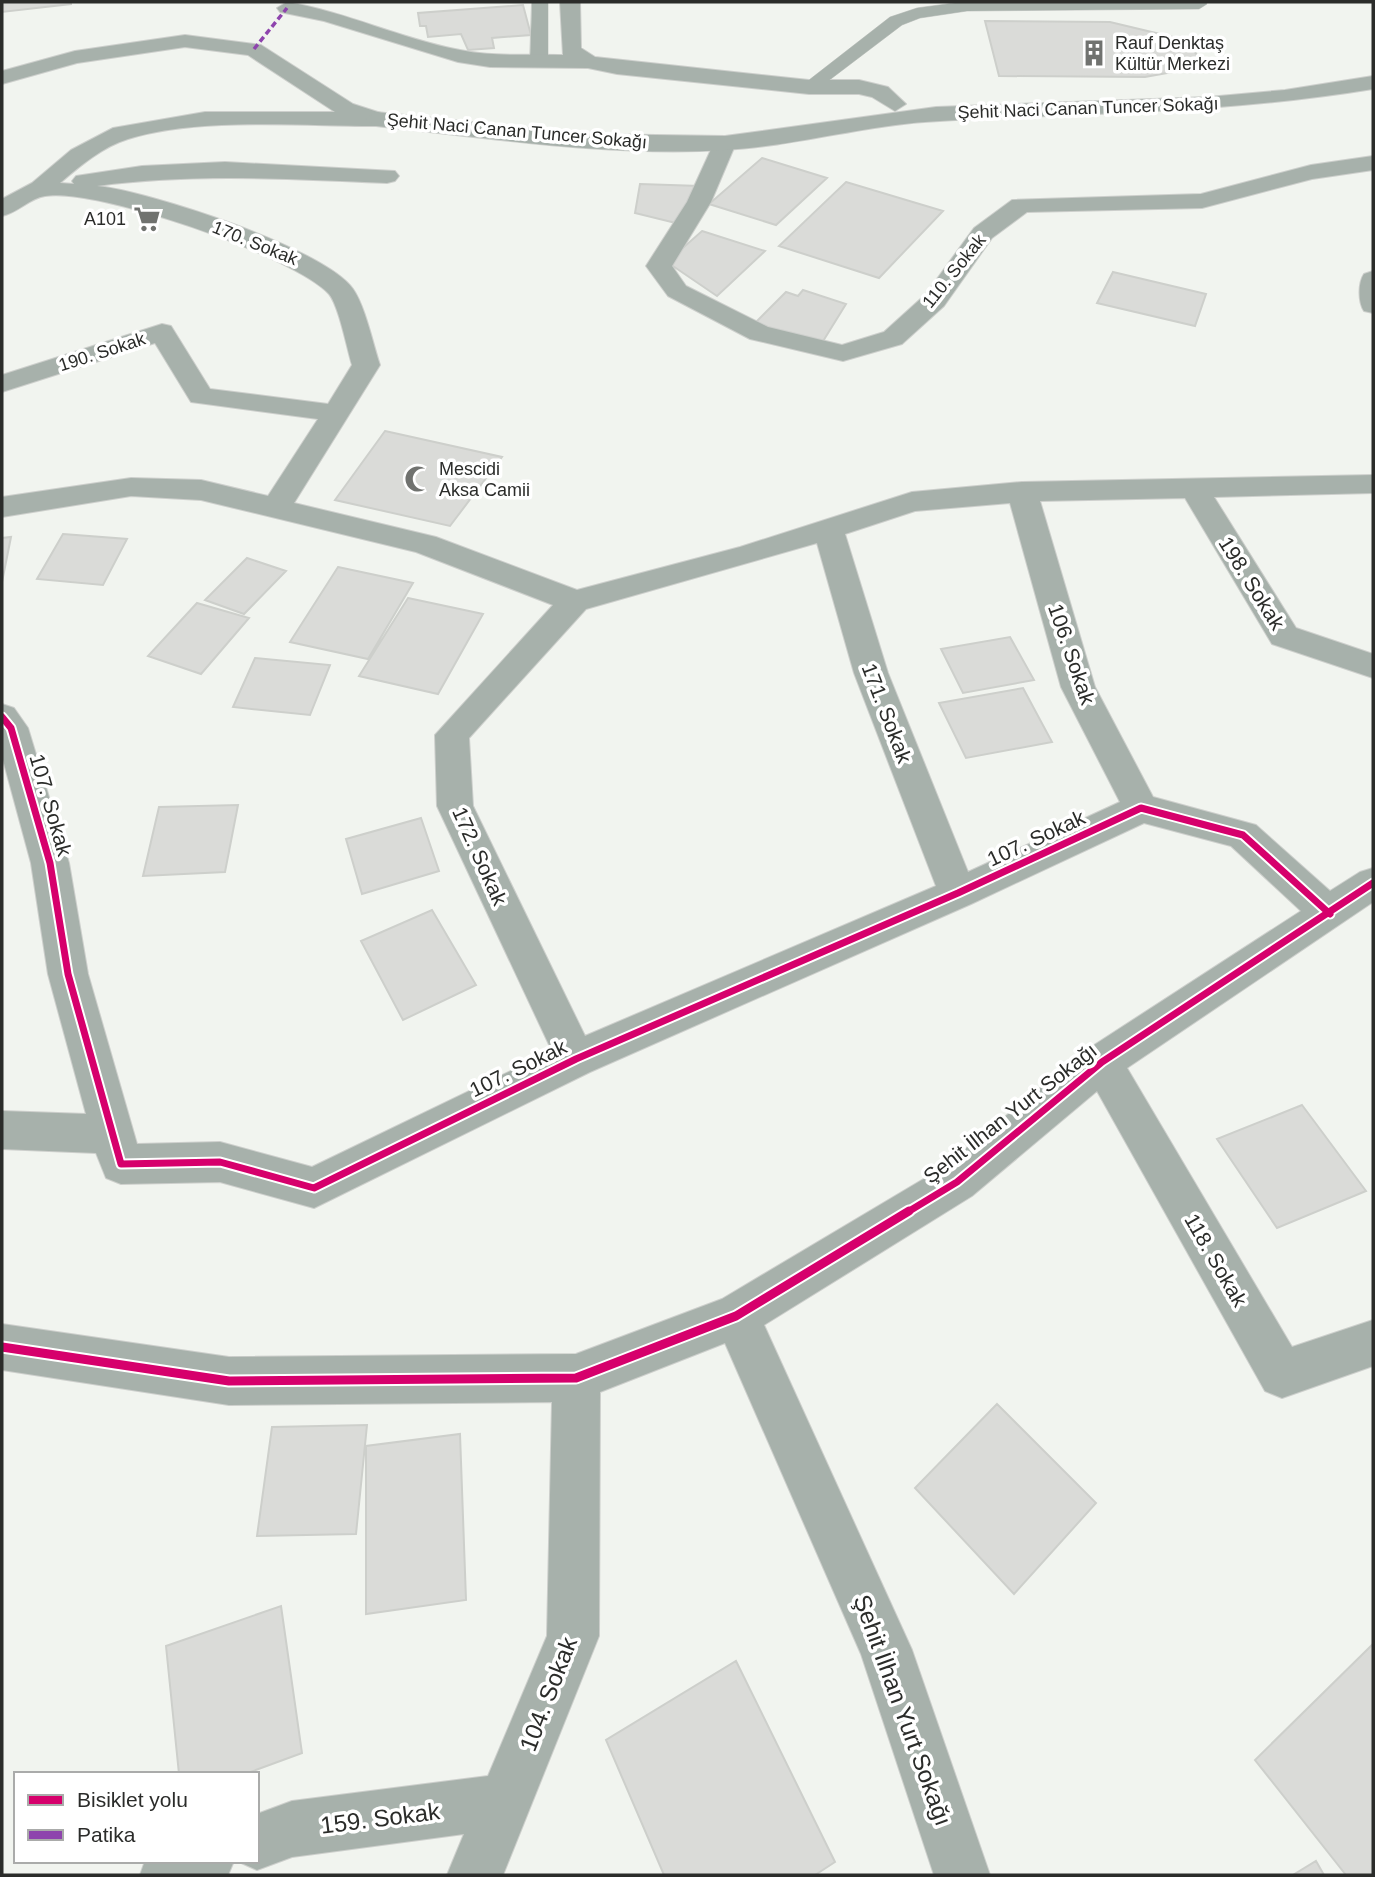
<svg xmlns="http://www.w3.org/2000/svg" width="1375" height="1877" viewBox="0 0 1375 1877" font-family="Helvetica,sans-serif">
  <rect width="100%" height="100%" fill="#f1f4ef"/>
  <path fill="#dadbd8" stroke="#cdcfcb" stroke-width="2" d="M2,2H71V4L2,12Z
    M523,5L531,35L492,38L494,48L468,50L461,34L428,37L426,26H420L418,13Z
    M985,21L1110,22L1185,40L1206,66L1145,77L999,76Z
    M762,158L827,178L776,225L709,204Z
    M846,182L943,211L879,278L779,246Z
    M640,184L699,186L684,225L635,213Z
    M702,231L765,251L717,296L667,262Z
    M1113,272L1206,294L1195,326L1097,303Z
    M803,290L846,304L820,346L754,324L786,292L798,296Z
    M385,431L502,457L450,526L335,500Z
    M63,534L127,539L103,585L37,579Z
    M11,537L2,582V538Z
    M247,558L286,571L244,614L205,600Z
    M338,567L413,583L368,659L290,642Z
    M408,598L483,614L438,694L359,676Z
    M197,603L249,618L201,674L148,656Z
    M1010,637L1034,680L963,693L941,649Z
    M255,658L330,665L310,715L233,707Z
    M1023,688L1052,742L966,758L939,703Z
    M238,805L225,872L143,876L159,807Z
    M421,818L439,871L362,894L346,839Z
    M432,910L476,985L403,1020L361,941Z
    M1302,1105L1366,1191L1277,1228L1217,1139Z
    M997,1404L1096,1503L1014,1594L915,1488Z
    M367,1425L356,1534L257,1536L272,1427Z
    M460,1434L466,1600L366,1614V1446Z
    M281,1606L302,1753L245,1774H179L166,1646Z
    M1373,1644V1875H1346L1255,1760Z
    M736,1661L835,1862L815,1875H664L606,1740Z
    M1316,1861L1324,1875H1293Z"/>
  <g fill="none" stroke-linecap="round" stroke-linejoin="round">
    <g stroke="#cdcfcc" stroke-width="1">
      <path id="service" d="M532,2H548V60L539,65L530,60Z
        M962,2H1206L1207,4L1199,9L967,11L920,18L902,25L815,91L809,92L800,87L890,17L917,8Z"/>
    </g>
    <g stroke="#cdcfcc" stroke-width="2">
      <path id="minor" d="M287,2C347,12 401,39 460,50C494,57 529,54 563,55L560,2H580L581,48L595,57L809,80H859L888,87L906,104L895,111L872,97L859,94H809L617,74L588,68L490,67L458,62L324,21L280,12L277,8Z
        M185,35L261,45L353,104L384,114L387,119L376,126C302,126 197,117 128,139C102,147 80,166 60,183L74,184L72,181L76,176L142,166L225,162L395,171L399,176L395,181L387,183C289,179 194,173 97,186C148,191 324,248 353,289C365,306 373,344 380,365L294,503L436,537L577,590L740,547L912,492L1022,482L1373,475V493L1214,497L1296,628L1373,654V678L1272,644L1185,498L1040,501L1095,687L1153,797L1256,825L1330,891L1360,872L1373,868V902L1127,1068L1292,1347L1373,1320V1366L1282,1398L1265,1391L1097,1091L972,1196L764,1325L912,1650L990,1875H934L861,1654L725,1343L600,1392L599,1636L503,1875H447L464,1834L292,1857L257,1870L237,1861H257V1814L292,1801L488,1776L547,1636L552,1402L229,1405L2,1370V1324L229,1357L576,1354L722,1299L942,1168L1088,1049L1301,911L1231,846L1144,823L971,904L590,1072L314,1208L220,1182L121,1184L106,1178L96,1153L2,1149V1111L86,1114L48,974L31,863L2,756V704L14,708L28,728L69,863L88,974L137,1144L220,1142L312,1167L552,1051L437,806L435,735L553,605L416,552L201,500L131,496L2,517V497L131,478L201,480L268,496L318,419L191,402L155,343L2,392V375L162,324L171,326L210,389L328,404L352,365C347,349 339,306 329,294C294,256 96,187 45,196C30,198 17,213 2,216V199L32,183L71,150L113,128L205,112H335L248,55L185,47L77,63L2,84V71L75,51ZM1010,503L1061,687L1120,802L968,872L888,673L845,534L915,511ZM817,543L854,673L936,886L585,1036L473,806L469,738L586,609Z
        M725,136L736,143L711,202L672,266L686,286L768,327L842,345L884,332L926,294L974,228L1012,200L1201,194L1311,165L1373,156V170L1312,179L1202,208L1027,212L992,238L944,306L902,344L843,361L750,339L668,296L646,266L687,202L714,143Z
        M1373,271V313L1364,311C1358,302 1358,283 1364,274Z
        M145,1861H234L228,1875H140Z"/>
    </g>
    <g stroke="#cdcfcc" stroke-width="2">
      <path id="tertiary" d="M1373,76V89C1228,113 1087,113 940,121C868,124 797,146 725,150C609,157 491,138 376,126L365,119L376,112L587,134L725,136L936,107L1208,97L1285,90Z"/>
    </g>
    <use href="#service" fill="#a7b1ab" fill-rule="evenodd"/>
    <use href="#minor" fill="#a7b1ab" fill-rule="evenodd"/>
    <use href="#tertiary" fill="#a7b1ab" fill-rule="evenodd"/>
    <path stroke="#8e44ad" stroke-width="3.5" stroke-dasharray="6 3.5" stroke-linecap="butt" d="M254,49L287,8"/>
    <g stroke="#fff" stroke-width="11">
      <path id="cycleway-far1" d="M2,717L11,728L50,863L68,974L121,1164L220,1162L314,1188L576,1059L958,893L1141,808L1243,835L1330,914
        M906,1213L957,1182L1102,1062L1373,883"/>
    </g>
    <g stroke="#fff" stroke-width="13">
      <path id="cycleway" d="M2,1347L229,1381L576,1378L736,1316L909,1211"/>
    </g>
    <use href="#cycleway-far1" stroke="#d6006c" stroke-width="7"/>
    <use href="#cycleway" stroke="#d6006c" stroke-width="9"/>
  </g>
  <defs>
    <g id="building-bare" transform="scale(2.1)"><path d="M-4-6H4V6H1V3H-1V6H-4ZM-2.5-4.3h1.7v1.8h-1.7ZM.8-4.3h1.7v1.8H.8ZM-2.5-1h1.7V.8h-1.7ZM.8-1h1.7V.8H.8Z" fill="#70726f" stroke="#fff" stroke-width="2.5" paint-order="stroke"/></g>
    <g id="supermarket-bare" transform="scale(2.1)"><path d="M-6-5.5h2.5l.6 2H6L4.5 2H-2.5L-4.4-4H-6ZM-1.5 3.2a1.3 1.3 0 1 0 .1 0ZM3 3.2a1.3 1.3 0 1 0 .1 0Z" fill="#70726f" stroke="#fff" stroke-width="2.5" paint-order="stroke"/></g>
    <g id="mosque-bare" transform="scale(2.1)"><path d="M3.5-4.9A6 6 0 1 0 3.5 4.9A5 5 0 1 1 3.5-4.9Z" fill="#70726f" stroke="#fff" stroke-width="2.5" paint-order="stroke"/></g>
  </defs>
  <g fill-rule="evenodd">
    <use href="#building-bare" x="1094" y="53"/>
    <use href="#supermarket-bare" x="147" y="219"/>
    <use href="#mosque-bare" x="418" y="479"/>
  </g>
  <g text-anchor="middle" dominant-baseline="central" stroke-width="7" stroke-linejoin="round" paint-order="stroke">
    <g font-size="18" fill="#2b2c2a" stroke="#fff" text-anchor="start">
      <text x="1115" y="43">Rauf Denktaş<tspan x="1115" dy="21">Kültür Merkezi</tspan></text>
      <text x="126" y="219" text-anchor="end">A101</text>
      <text x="439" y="469">Mescidi<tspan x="439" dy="21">Aksa Camii</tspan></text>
    </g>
    <g font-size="18" fill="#2b2c2a" stroke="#fff">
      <text transform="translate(1088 108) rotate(-2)">Şehit Naci Canan Tuncer Sokağı</text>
      <text transform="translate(517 131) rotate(5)">Şehit Naci Canan Tuncer Sokağı</text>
      <text transform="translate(255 243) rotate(22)">170. Sokak</text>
      <text transform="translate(954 271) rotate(-51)">110. Sokak</text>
      <text transform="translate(102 352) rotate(-18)">190. Sokak</text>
    </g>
    <g font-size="21" fill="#2b2c2a" stroke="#fff">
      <text transform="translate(1252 583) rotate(58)">198. Sokak</text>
      <text transform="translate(1072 654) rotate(71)">106. Sokak</text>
      <text transform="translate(887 713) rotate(69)">171. Sokak</text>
      <text transform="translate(51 805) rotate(74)">107. Sokak</text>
      <text transform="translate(1036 838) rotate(-25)">107. Sokak</text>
      <text transform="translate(480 856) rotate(66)">172. Sokak</text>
      <text transform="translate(518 1068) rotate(-26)">107. Sokak</text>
      <text transform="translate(1010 1113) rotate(-38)">Şehit İlhan Yurt Sokağı</text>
      <text transform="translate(1216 1260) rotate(60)">118. Sokak</text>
    </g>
    <g font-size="24" fill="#2b2c2a" stroke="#fff">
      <text transform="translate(548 1694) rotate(-69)">104. Sokak</text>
      <text transform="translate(903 1710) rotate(70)">Şehit İlhan Yurt Sokağı</text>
      <text transform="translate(380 1818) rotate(-7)">159. Sokak</text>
    </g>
  </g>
  <rect width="1375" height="1877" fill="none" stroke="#2b2c2a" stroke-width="7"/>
  <rect x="14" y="1772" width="245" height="91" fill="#ffffff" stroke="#aaabaa" stroke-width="2"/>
  <rect x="28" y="1795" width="35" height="10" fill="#d6006c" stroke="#aaabaa" stroke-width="2"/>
  <text x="77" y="1807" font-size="21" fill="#2b2c2a">Bisiklet yolu</text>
  <rect x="28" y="1830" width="35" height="10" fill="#8e44ad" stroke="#aaabaa" stroke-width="2"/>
  <text x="77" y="1842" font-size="21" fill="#2b2c2a">Patika</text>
</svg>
